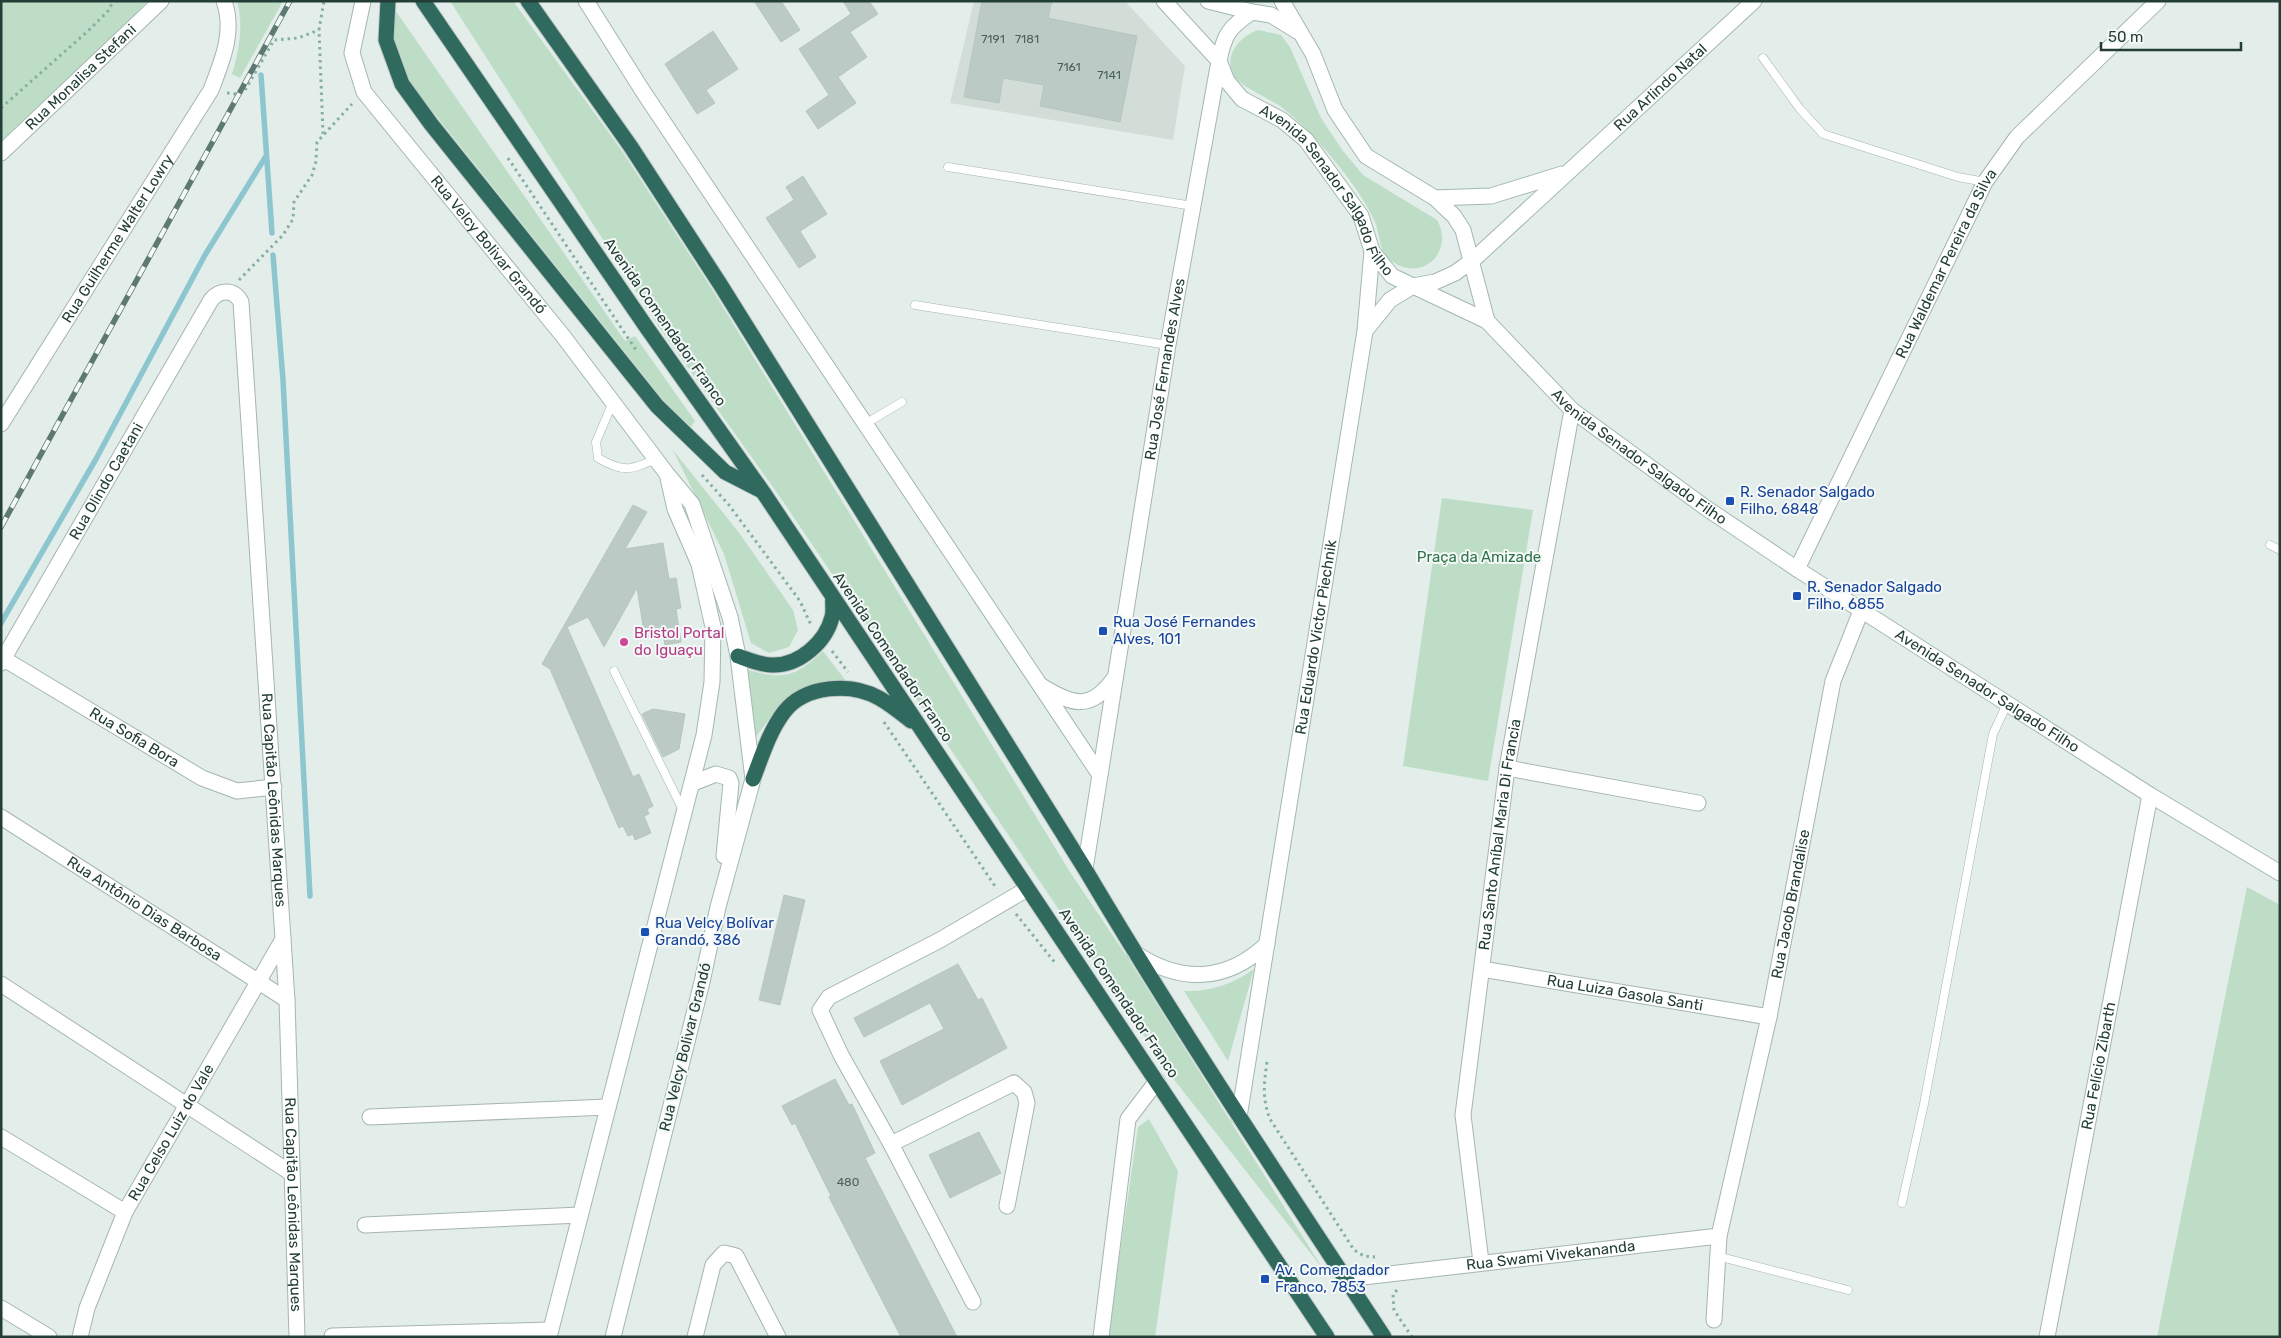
<svg xmlns="http://www.w3.org/2000/svg" width="2281" height="1338" viewBox="0 0 2281 1338" font-family="Rubik,sans-serif">
  <rect width="100%" height="100%" fill="#e3ede9"/>
  <path fill="#d2ddd8" d="M974,1H1125L1185,66L1173,140L950,103Z"/>
  <path fill="#bdddc6" d="M1,1H147L122,30L1,141Z
    M237,1H283L240,78L232,74C239,50 244,26 237,1Z
    M450,1H513L622,151L710,286L1070,872L1130,961L1323,1269L1172,1077L780,497L659,327Z
    M395,10L625,341L635,336L695,421L691,427L664,401L417,92L392,52Z
    M1258,30L1281,35L1290,47L1321,118L1343,151L1363,175L1437,220C1455,252 1422,282 1393,262C1378,252 1381,237 1375,222C1370,211 1363,199 1356,189C1339,164 1309,129 1285,110C1274,100 1241,87 1235,77C1222,57 1239,37 1258,30Z
    M673,450L740,534L793,610L798,630L789,647L769,653L751,643L724,554Z
    M1442,498L1533,510L1488,781L1403,766Z
    M823,651L846,681L806,689L780,704L755,738L745,669C782,680 795,678 823,651Z
    M2247,887L2280,905V1337H2157Z
    M1254,969L1228,1061L1184,991C1211,992 1233,984 1254,969Z
    M1149,1119L1178,1171L1155,1337L1108,1336L1138,1127Z"/>
  <g fill="none" stroke-linecap="round" stroke-linejoin="round">
    <path stroke="#8ec6d0" stroke-width="5.5" d="M261,75L272,233
      M273,255L283,380L310,896
      M1,623L96,459L205,255L266,156"/>
  </g>
  <path fill="#bccac5" stroke="#b6c6bf" d="M754,1H781L800,30L781,42Z
    M843,1H869L878,14L850,32L867,57L838,77L856,103L818,129L806,111L829,95L799,49L851,14Z
    M982,1H1052L1048,18L1137,36L1120,122L1040,106L1044,85L1003,78L999,103L964,97Z
    M713,31L738,69L706,90L715,103L697,114L665,64Z
    M803,176L827,214L800,231L816,257L799,268L766,218L794,200L786,187Z
    M633,505L647,512L625,549L663,543L669,579L676,578L681,608L676,609L681,642L665,645L663,634L645,638L637,588L604,647L588,617L567,627L633,777L639,774L653,806L647,809L649,814L644,816L651,833L635,840L633,834L628,836L623,826L619,828L550,669L542,664Z
    M653,709L685,714L679,749L663,757L642,714Z
    M784,895L805,900L780,1005L759,1000Z
    M958,964L978,1000L982,998L1007,1048L902,1105L880,1061L944,1029L930,1003L864,1037L854,1018Z
    M835,1079L849,1105L852,1104L875,1153L865,1158L957,1337H901L829,1197L831,1196L795,1123L792,1125L782,1106Z
    M979,1132L1001,1173L950,1198L929,1155Z"/>
  <g fill="none" stroke-linecap="round" stroke-linejoin="round">
    <g stroke="#a6b5b0" stroke-width="9">
      <path id="lane" d="M1763,58L1800,109L1823,134L1958,177L1985,182
        M948,167L1193,206
        M915,305L1168,345
        M613,402L596,442L598,458C624,473 630,470 656,459
        M865,424L902,402
        M2270,545L2280,550
        M614,671L683,810
        M1902,1203L1924,1104L1993,734L2007,704
        M1717,1256L1848,1290"/>
    </g>
    <g stroke="#a6b5b0" stroke-width="17">
      <g id="street">
        <path id="s1" d="M1,153L161,1"/>
        <path id="s2" d="M1,424L211,90C222,61 235,32 224,1"/>
        <path id="s3" d="M1797,569L1985,182L2017,137L2158,1"/>
        <path id="s4" d="M4,659L202,778L237,791L274,787"/>
        <path id="s5" d="M1,663L211,300C220,289 234,289 241,302L287,1000L297,1337"/>
        <path d="M1040,685C1072,705 1091,712 1115,677"/>
        <path d="M1507,768L1698,803"/>
        <path id="s6" d="M1100,775L1168,345L1219,61"/>
        <path id="s7" d="M1,817L287,1000"/>
        <path id="s8" d="M1482,969L1769,1017"/>
        <path d="M1,984L291,1173"/>
        <path d="M370,1117L608,1107"/>
        <path d="M1,1137L125,1212"/>
        <path d="M891,1144L1014,1083L1024,1092L1027,1103L1007,1206"/>
        <path d="M365,1225L580,1215"/>
        <path id="s9" d="M1481,1262L1463,1115L1507,768L1572,410"/>
        <path id="s10" d="M1346,1279L1719,1236L1769,1017L1833,681L1861,611"/>
        <path d="M973,1302L891,1144L841,1055L820,1010L829,997L940,940L1027,889"/>
        <path d="M1,1308L49,1337"/>
        <path d="M1714,1320L1719,1236"/>
        <path d="M332,1336L550,1330"/>
        <path id="s11" d="M80,1337L87,1308L125,1212L283,939"/>
        <path d="M695,1337L713,1265L724,1253L736,1256L778,1337"/>
        <path d="M1101,1337L1128,1119L1157,1081"/>
        <path id="s12" d="M2047,1337L2150,795"/>
      </g>
    </g>
    <g stroke="#a2b8b0" stroke-width="17">
      <g id="secondary">
        <path id="s13" d="M363,1L352,53L364,92L563,336L667,474L692,504L730,617L738,656L753,779L718,907L702,982L613,1337"/>
        <path d="M586,1L644,93L1100,775L1085,869"/>
        <path id="s14" d="M1164,1L1219,61L1227,81L1242,99L1282,120L1306,140L1361,216L1372,251L1392,276L1487,321L1572,410L1706,508L1797,569L2150,795L2280,873"/>
        <path d="M1208,1L1252,12L1271,15L1297,31"/>
        <path d="M1282,1L1313,54L1335,110L1366,156L1435,198L1454,216L1463,230L1487,321"/>
        <path d="M1219,61C1224,35 1229,27 1252,12"/>
        <path d="M1435,198L1491,196L1562,174"/>
        <path id="s15" d="M1365,331L1390,300L1413,286L1435,282L1455,273L1473,260L1754,1"/>
        <path d="M693,783L716,774L729,778L731,783L724,856"/>
        <path d="M1135,953C1181,984 1227,982 1267,944"/>
        <path id="s16" d="M1239,1117L1365,331L1372,251"/>
        <path d="M549,1337L704,735L712,682L713,627L699,564L675,509L668,478"/>
      </g>
    </g>
    <g stroke="#c1c9c7" stroke-width="17">
      <path id="highway" d="M388,1L386,40L402,84L431,124L657,406L725,472L760,490
        M423,1L647,328L763,492L1327,1337
        M528,1L631,147L720,284L1085,869C1179,1028 1282,1182 1384,1337
        M738,656C749,660 761,665 772,665C799,666 826,642 832,617C834,611 832,603 833,597
        M753,779C762,756 769,732 784,712C805,685 851,682 879,698C890,704 901,713 911,721"/>
    </g>
    <path stroke="#85afa2" stroke-width="3" stroke-dasharray="2.5 4" stroke-linecap="butt" d="M227,93L237,94L244,92L274,40L298,38L319,30
      M1,108L88,31L109,10L113,1
      M323,134L319,30L324,1
      M508,158L636,350
      M239,280L283,235L293,219L294,202L312,175L316,161L317,142L352,104
      M702,475L729,505L800,601L811,625
      M832,651L848,672
      M884,722L997,889
      M1016,914L1056,964
      M1267,1062C1264,1083 1262,1099 1270,1119L1354,1250L1364,1256L1375,1257
      M1397,1290L1393,1294L1394,1310L1412,1337"/>
    <use href="#lane" stroke="#fff" stroke-width="8"/>
    <use href="#street" stroke="#fff" stroke-width="15"/>
    <use href="#secondary" stroke="#fff" stroke-width="15"/>
    <use href="#highway" stroke="#30695d" stroke-width="15"/>
    <g stroke="#5e7972" stroke-width="5.5">
      <path id="rail" d="M1,527L290,1"/>
    </g>
    <use href="#rail" stroke="#f4f9f7" stroke-width="4" stroke-dasharray="11" stroke-linecap="butt"/>
  </g>
  <g fill="#1a4fb4" stroke="#f4f9f7" stroke-width="2">
    <rect x="1725" y="496" width="10" height="10" rx="2.5"/>
    <rect x="1792" y="591" width="10" height="10" rx="2.5"/>
    <rect x="1098" y="626" width="10" height="10" rx="2.5"/>
    <rect x="640" y="927" width="10" height="10" rx="2.5"/>
    <rect x="1260" y="1274" width="10" height="10" rx="2.5"/>
  </g>
  <circle fill="#d1479c" stroke="#f4f9f7" stroke-width="2" cx="624" cy="642" r="5"/>
  <g text-anchor="middle" dominant-baseline="central" stroke-width="4" stroke-linejoin="round" paint-order="stroke">
    <g font-size="12" fill="#49615a">
      <text x="993" y="39">7191</text>
      <text x="1027" y="39">7181</text>
      <text x="1069" y="67">7161</text>
      <text x="1109" y="75">7141</text>
      <text x="848" y="1182">480</text>
    </g>
    <g font-size="15" fill="#233e37" stroke="#f4f9f7">
      <text stroke="none"><textPath href="#s1" startOffset="110">Rua Monalisa Stefani</textPath></text>
      <text stroke="none"><textPath href="#s15" startOffset="388">Rua Arlindo Natal</textPath></text>
      <text stroke="none"><textPath href="#s14" startOffset="255">Avenida Senador Salgado Filho</textPath></text>
      <text stroke="none"><textPath href="#s2" startOffset="219">Rua Guilherme Walter Lowry</textPath></text>
      <text stroke="none"><textPath href="#s13" startOffset="291">Rua Velcy Bolivar Grandó</textPath></text>
      <text stroke="none"><textPath href="#s3" startOffset="340">Rua Waldemar Pereira da Silva</textPath></text>
      <text transform="translate(665 322) rotate(55)">Avenida Comendador Franco</text>
      <text stroke="none"><textPath href="#s6" startOffset="411">Rua José Fernandes Alves</textPath></text>
      <text stroke="none"><textPath href="#s14" startOffset="675">Avenida Senador Salgado Filho</textPath></text>
      <text stroke="none"><textPath href="#s5" startOffset="210">Rua Olindo Caetani</textPath></text>
      <text stroke="none"><textPath href="#s16" startOffset="486">Rua Eduardo Victor Piechnik</textPath></text>
      <text transform="translate(893 657) rotate(56)">Avenida Comendador Franco</text>
      <text stroke="none"><textPath href="#s14" startOffset="1095">Avenida Senador Salgado Filho</textPath></text>
      <text stroke="none"><textPath href="#s4" startOffset="152">Rua Sofia Bora</textPath></text>
      <text stroke="none"><textPath href="#s5" startOffset="955">Rua Capitão Leônidas Marques</textPath></text>
      <text stroke="none"><textPath href="#s9" startOffset="431">Rua Santo Aníbal Maria Di Francia</textPath></text>
      <text stroke="none"><textPath href="#s10" startOffset="715">Rua Jacob Brandalise</textPath></text>
      <text stroke="none"><textPath href="#s7" startOffset="170">Rua Antônio Dias Barbosa</textPath></text>
      <text transform="translate(1119 993) rotate(56)">Avenida Comendador Franco</text>
      <text stroke="none"><textPath href="#s8" startOffset="145">Rua Luiza Gasola Santi</textPath></text>
      <text transform="translate(685 1047) rotate(-76)">Rua Velcy Bolivar Grandó</text>
      <text stroke="none"><textPath href="#s12" startOffset="276">Rua Felício Zibarth</textPath></text>
      <text stroke="none"><textPath href="#s11" startOffset="225">Rua Celso Luiz do Vale</textPath></text>
      <text stroke="none"><textPath href="#s5" startOffset="1360">Rua Capitão Leônidas Marques</textPath></text>
      <text stroke="none"><textPath href="#s10" startOffset="206">Rua Swami Vivekananda</textPath></text>
    </g>
    <g font-size="15" fill="#164399" stroke="#f4f9f7" text-anchor="start">
      <text x="1740" y="492">R. Senador Salgado<tspan x="1740" dy="17">Filho, 6848</tspan></text>
      <text x="1807" y="587">R. Senador Salgado<tspan x="1807" dy="17">Filho, 6855</tspan></text>
      <text x="1113" y="622">Rua José Fernandes<tspan x="1113" dy="17">Alves, 101</tspan></text>
      <text x="655" y="923">Rua Velcy Bolívar<tspan x="655" dy="17">Grandó, 386</tspan></text>
      <text x="1275" y="1270">Av. Comendador<tspan x="1275" dy="17">Franco, 7853</tspan></text>
    </g>
    <g font-size="15" fill="#2f7349" stroke="#f4f9f7">
      <text x="1479" y="557">Praça da Amizade</text>
    </g>
    <g font-size="15" fill="#b23c85" stroke="#f4f9f7" text-anchor="start">
      <text x="634" y="633">Bristol Portal<tspan x="634" dy="17">do Iguaçu</tspan></text>
    </g>
  </g>
  <rect width="2281" height="1338" fill="none" stroke="#233e37" stroke-width="5"/>
  <path d="M2101 42v8h140v-8" fill="none" stroke="#233e37" stroke-width="2.5"/>
  <text x="2108" y="42" font-size="15" fill="#233e37" stroke="#f4f9f7" stroke-width="4" paint-order="stroke">50 m</text>
</svg>
